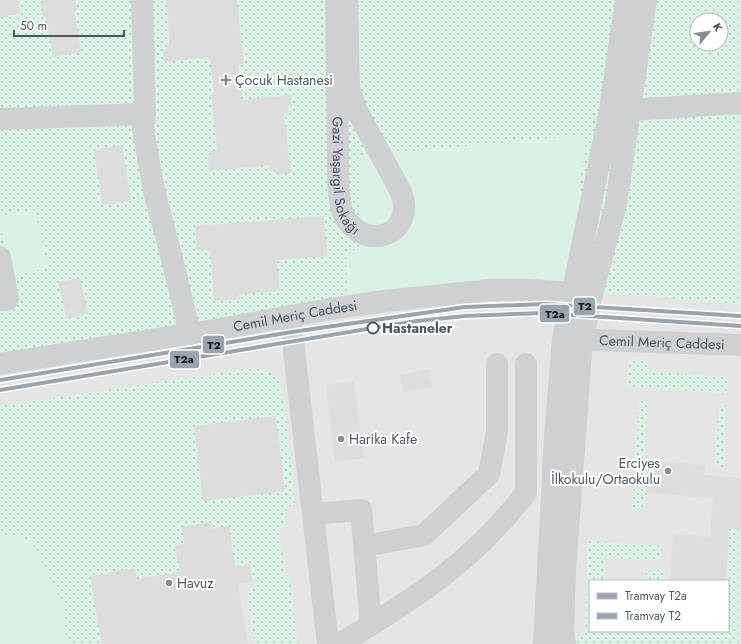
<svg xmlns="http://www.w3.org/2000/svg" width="741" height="644" viewBox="0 0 741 644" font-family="Jost,sans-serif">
  <defs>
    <pattern id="grass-dots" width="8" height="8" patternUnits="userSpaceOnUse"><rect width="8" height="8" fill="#d9f2e3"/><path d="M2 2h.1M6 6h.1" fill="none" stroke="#b2c7bb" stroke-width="1.8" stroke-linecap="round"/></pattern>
  </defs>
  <rect width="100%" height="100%" fill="#f4f4f4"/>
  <path fill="#e6e5e6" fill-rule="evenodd" d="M0,0H741V644H0ZM697,20H721V44H697ZM590,581H728V631H590Z"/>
  <path fill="url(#grass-dots)" fill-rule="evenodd" d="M0,0H741V304L562,289L505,288L0,368ZM697,20H721V44H697Z
    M630,360L648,361L647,371L728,377L726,394L628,386Z
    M252,368L264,370L273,374L279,381L286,415L295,505L287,507L283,528H279L285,575H279L289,576L298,644H255L250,614L248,592L256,583L268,577L254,581L233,561L229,526L212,529L211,522L184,544L176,545L180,572L137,579L135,568L90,576L101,644H66V627L61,613L22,538L0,535V406ZM276,416L285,491L203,500L194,426Z
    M639,401H647L644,465L636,464Z
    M719,403L726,404L723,467H716Z
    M648,468L647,493L641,510L632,509L635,477Z
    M720,528L741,529V644H569V637L581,638L585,621L588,541L662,546L661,561L604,557L603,581H590V631H728V581H726L729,537Z
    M646,570H663V581H646Z"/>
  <path fill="#d9f2e3" d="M585,135L573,273L562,289L347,305L346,257L362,243L358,156Z
    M35,210L48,268L10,276L0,223V216Z
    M0,535L31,540L65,608L64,630L71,644H0Z"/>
  <path fill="#ddddde" d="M0,0H18L21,13L0,18Z
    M43,0H75L77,11H74L81,52L53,57L46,17L43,18L41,3H44Z
    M166,0H237L244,64L238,65L242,100L291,95L292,107H288L289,113H284L291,173L275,174V170L269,171V165L209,171L208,157L211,156L210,151L217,150L211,93H214L210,57L164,62L163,50L167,49L166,44L170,43Z
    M122,145L131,201L102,205L94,150Z
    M324,216L327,256L277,260L280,291L239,294L240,299L214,301L210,250H197L195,226Z
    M80,278L88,314L67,319L58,282Z
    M428,369L432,387L403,392L400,375Z
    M354,382L364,458L335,462L326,385Z
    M276,416L285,491L203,501L194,426Z
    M649,461L705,465L704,475L741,478V529L730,528L726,581H670L673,534L710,537L713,498L646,493Z
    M211,522L212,529L229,526L235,567L250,564L253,582L238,584L248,644H102L90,576L135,568L137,579L180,572L175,545L184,544L182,527Z"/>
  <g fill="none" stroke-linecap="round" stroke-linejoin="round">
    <g stroke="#ced0d2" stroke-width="22">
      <path d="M142,0L145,114L143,129L154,191L172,259L190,334"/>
      <path id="s1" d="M336,0C337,50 337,100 338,150C338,165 337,200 343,213C348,226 362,237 376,236C400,235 409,213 401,192L356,109L349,88L347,0"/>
      <path d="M630,110L741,103"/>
      <path d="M0,119L145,114"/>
      <path d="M0,257L8,299L0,300"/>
      <path d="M290,316L328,644"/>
      <path id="s2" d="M568,339L741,345"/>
      <path id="s3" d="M0,364L220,329L330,309L385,301L491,290H529L587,294"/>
      <path d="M313,514L361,510L371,624"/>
      <path d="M365,546L424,535L489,474L497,432V364"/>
      <path d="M340,644C385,616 431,589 470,553C491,535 509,514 526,493V364"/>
      <path d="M544,644L555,435L563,339L610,110L626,0"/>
      <path d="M565,644L563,631L565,571L582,340L592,294L616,204L646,0"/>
    </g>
    <g stroke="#fff" stroke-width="7">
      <path id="tram-1" d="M0,390L373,328L417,321L465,316L543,313L741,326"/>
    </g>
    <g stroke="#fff" stroke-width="7">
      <path id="tram-2" d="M0,380L292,332L465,307L545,304L741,316"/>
    </g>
    <use href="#tram-1" stroke="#9aa4ac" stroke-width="4"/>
    <use href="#tram-2" stroke="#9aa4ac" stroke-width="4"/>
  </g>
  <g fill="#868d94" stroke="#fff" stroke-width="1.5">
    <path d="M224 74h4v4h4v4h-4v4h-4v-4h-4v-4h4z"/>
    <circle cx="341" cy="439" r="4"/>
    <circle cx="668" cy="471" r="4"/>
    <circle cx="169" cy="583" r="4"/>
  </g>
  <circle fill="#fff" stroke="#4a5661" stroke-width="2" cx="373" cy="328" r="5.5"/>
  <g text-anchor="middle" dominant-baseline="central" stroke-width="4" stroke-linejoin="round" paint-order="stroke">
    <g font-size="14" fill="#4a5661" stroke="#fff" text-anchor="start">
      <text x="235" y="80">Çocuk Hastanesi</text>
      <text x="349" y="439">Harika Kafe</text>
      <text x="660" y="463" text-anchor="end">Erciyes<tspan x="660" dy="16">İlkokulu/Ortaokulu</tspan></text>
      <text x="177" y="583">Havuz</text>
    </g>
    <g font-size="14" fill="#4a5661" stroke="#fff">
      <text stroke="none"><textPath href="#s1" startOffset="177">Gazi Yaşargil Sokağı</textPath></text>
      <text stroke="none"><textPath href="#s3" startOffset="299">Cemil Meriç Caddesi</textPath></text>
      <text stroke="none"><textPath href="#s2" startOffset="94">Cemil Meriç Caddesi</textPath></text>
    </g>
    <g font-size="14" font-weight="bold" fill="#4a5661" stroke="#fff" text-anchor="start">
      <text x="382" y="328">Hastaneler</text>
    </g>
  </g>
  <g stroke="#fff" stroke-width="1.5">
    <rect x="573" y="297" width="23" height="19" rx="4" fill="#9aa4ac"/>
    <rect x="539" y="304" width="31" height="19" rx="4" fill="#9aa4ac"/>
    <rect x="202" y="335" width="23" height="19" rx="4" fill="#9aa4ac"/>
    <rect x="169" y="350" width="31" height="19" rx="4" fill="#9aa4ac"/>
  </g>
  <g font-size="11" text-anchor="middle" font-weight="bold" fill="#111">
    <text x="585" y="310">T2</text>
    <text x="555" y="318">T2a</text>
    <text x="214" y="349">T2</text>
    <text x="184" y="363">T2a</text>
  </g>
  <rect x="589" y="580" width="140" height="52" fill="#ffffff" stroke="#b7bbc0"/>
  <rect x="597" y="593" width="20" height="6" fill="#9aa4ac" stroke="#b7bbc0"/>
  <text x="625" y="600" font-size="12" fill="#4a5661">Tramvay T2a</text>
  <rect x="597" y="613" width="20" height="6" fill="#9aa4ac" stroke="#b7bbc0"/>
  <text x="625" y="620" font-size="12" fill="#4a5661">Tramvay T2</text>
  <g transform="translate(709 32) rotate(61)"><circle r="19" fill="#ffffff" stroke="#b7bbc0"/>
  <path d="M0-3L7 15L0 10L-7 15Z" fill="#868d94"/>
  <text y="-6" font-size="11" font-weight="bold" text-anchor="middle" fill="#4a5661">K</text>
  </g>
  <path d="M14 30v6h110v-6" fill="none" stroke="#4a5661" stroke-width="2"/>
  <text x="20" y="30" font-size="12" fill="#4a5661" stroke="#ffffff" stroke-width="3" paint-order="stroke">50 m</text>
</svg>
